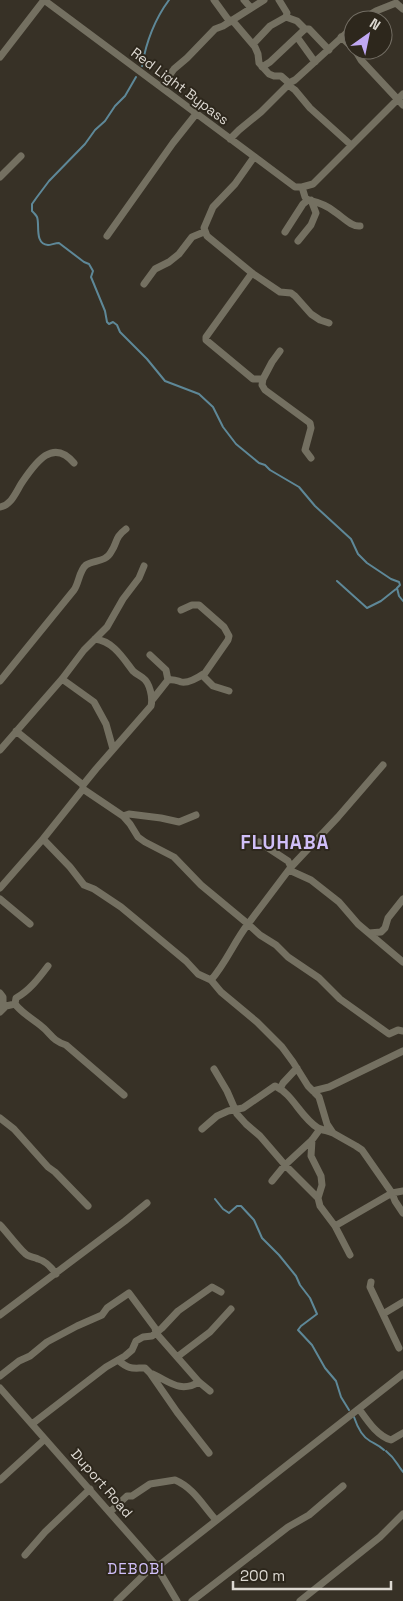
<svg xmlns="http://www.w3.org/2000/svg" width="403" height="1601" viewBox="0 0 403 1601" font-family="'Space Grotesk',sans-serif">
  <rect width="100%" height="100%" fill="#373126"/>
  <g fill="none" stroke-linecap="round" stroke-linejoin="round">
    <path stroke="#5e8898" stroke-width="2" d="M142,66C146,43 155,19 169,0
      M136,77L125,96L115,106L105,121L95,130L85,144L49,181L37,197L32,204V211C34,213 36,215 37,217C40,224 34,244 48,245C51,245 55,243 59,243L84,262L89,264L93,271L91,277L105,311L107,322L109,324L113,322L117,325L120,332L147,359L165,381L199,394L213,407L223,427L236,444L259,463L265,465L270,470L299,487L315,506L351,539L358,554L367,563L391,579L399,582L400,585L397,588L399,596L403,601
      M337,581L367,608L381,601L396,589
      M215,1199L223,1209L229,1213L237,1206H241L254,1220L262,1238L279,1255L296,1276L300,1285L310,1298L317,1314L301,1326L298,1330L312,1345L325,1368L336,1381L341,1397L349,1410
      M354,1417C357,1426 361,1436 370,1441C375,1444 379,1445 384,1450
      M386,1451C396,1459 396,1463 403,1472"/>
    <path stroke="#747061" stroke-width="7" d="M44,0L295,187H302L313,184L403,94
      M214,0L230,22
      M244,0L251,8
      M279,0L287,13L286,17
      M286,17L297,21L305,29H309L329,50
      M232,20L255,47L258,54L259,63L269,74L274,76H281L289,83
      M361,20L376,11L396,3L403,9
      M297,37L315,62
      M341,37L353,48
      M253,44L270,26L286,17
      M355,50L361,60L403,105
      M0,57L44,0
      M262,67L270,62L305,29
      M288,85L295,90L310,108L351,145
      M161,87L174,69L187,58L215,29L223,26L264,0
      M230,139L239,130L261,112L288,85L289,83L295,80L353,27
      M254,157L235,184L213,207L204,228L207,236L252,273L280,292L291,293L295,296L311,314L320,320L329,323
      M0,177L21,156
      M302,187L305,197L308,200C317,202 328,206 335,212C343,217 351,227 360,226
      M285,232L303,204L308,200
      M107,236L173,143L196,114
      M298,241L311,225L316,213L311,200
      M252,273L206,337V340L253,379H263L262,385L265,390L310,423L311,428L305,450L311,458
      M144,284L155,269L169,262L179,254L192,237L204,232
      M263,379L272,362L280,351
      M0,507C12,505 16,491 23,481C36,462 53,438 74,463
      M150,655L166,670L168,680L153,699
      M202,675L213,686L229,691
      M62,679L94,702L106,724L113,749
      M168,680C174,679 175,680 181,682C188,684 199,677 205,673L228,640L229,636L224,627L199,605H192L181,610
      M0,681L74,590C79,583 79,571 86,565C94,560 106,562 111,552C118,542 114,538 126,529
      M16,731L83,785
      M0,750L62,679L84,650L107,627L123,599L139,578L144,566
      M83,789L123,816L130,824L138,837L145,842L174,857L201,885L248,924L291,867L338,817L383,765
      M123,816L129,814L161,818L179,822L196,815
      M43,839L70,867L84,885L94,889L121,907L186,961L198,974L211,980L221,992L257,1022L282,1047L293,1062L308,1086L319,1097L327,1124L333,1133L356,1146L362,1150L392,1193L403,1191
      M259,842L288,861L291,867
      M289,870L311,880L339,902L358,924L403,962
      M0,888L43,839L83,789V785L96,769L151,706C153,698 150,683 143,678C139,675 136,674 133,671C123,658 113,641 95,639
      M0,899L30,924
      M369,933L381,932L385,928L388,918L403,899
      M211,980C226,963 234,942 248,924L260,935L276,945L288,957L319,978L340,999L389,1034L398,1030L403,1031
      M0,993L3,997V1008
      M15,1004C22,1013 31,1018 40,1025C52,1034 51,1040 66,1045L124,1095
      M15,1004L16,998C29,991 39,978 48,966
      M0,1012L6,1006L15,1004
      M214,1069L227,1091L237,1114L246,1124L260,1136L285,1165L318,1198
      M280,1089L283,1083L297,1068
      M313,1091L329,1087L403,1051
      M0,1118L14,1129L48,1167L55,1172L88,1206
      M202,1129L217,1116L228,1111L243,1108L275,1086C293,1094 301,1118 318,1128C322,1130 328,1131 333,1133
      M312,1140L311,1156L321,1176L322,1185L318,1198L320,1206L335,1226L350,1255
      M272,1181L285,1165L312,1140L320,1129
      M0,1225C7,1232 20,1250 27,1255C30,1257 34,1257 38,1259C45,1261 52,1268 56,1274
      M335,1226L392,1193L395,1201L403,1213
      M371,1282L370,1287L399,1348
      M383,1314L403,1302
      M0,1315L125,1221L147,1203
      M177,1357L210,1332L231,1309
      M119,1361C130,1370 132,1368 145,1368L150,1373L177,1412L209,1453
      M150,1373C168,1380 179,1394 199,1382
      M0,1376L19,1361L30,1356L47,1342L77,1326L102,1315L107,1308L129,1293L155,1328L156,1333L199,1382L210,1391
      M0,1388L155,1564L177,1601
      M359,1409C367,1420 377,1436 391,1440L403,1433
      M32,1424L106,1367L125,1356L132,1350L136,1341L143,1337L152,1336L162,1328L178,1311L212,1287L221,1292
      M0,1480L45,1439
      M110,1512L127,1496H132L150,1484L175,1480C194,1488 203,1506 216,1520
      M25,1555L45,1532L90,1489
      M157,1567L403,1374
      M117,1601L155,1564
      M192,1601L288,1527L309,1515L343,1486
      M300,1601L380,1537L403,1514"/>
  </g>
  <g text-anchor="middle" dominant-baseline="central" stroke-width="4" stroke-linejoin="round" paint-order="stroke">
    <g font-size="14" fill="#dcd8d1" stroke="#2d271c">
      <text transform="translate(180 86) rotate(37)">Red Light Bypass</text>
      <text transform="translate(102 1483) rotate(49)">Duport Road</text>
    </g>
    <g font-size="15" letter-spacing="1" fill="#d0bff8" stroke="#2d271c">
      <text x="136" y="1568">DEBOBI</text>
    </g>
    <g font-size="19" font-weight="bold" letter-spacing="1" fill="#d0bff8" stroke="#2d271c">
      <text x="285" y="842">FLUHABA</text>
    </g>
  </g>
  <g transform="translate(368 35) rotate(33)"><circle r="24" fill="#2d271c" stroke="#736e64"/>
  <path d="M0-4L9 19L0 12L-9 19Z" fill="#c0a8f3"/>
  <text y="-8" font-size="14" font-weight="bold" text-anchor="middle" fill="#dcd8d1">N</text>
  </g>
  <path d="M233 1581v8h158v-8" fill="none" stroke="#dcd8d1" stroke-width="2.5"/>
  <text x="240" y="1581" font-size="15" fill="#dcd8d1" stroke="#2d271c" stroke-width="4" paint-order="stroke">200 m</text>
</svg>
